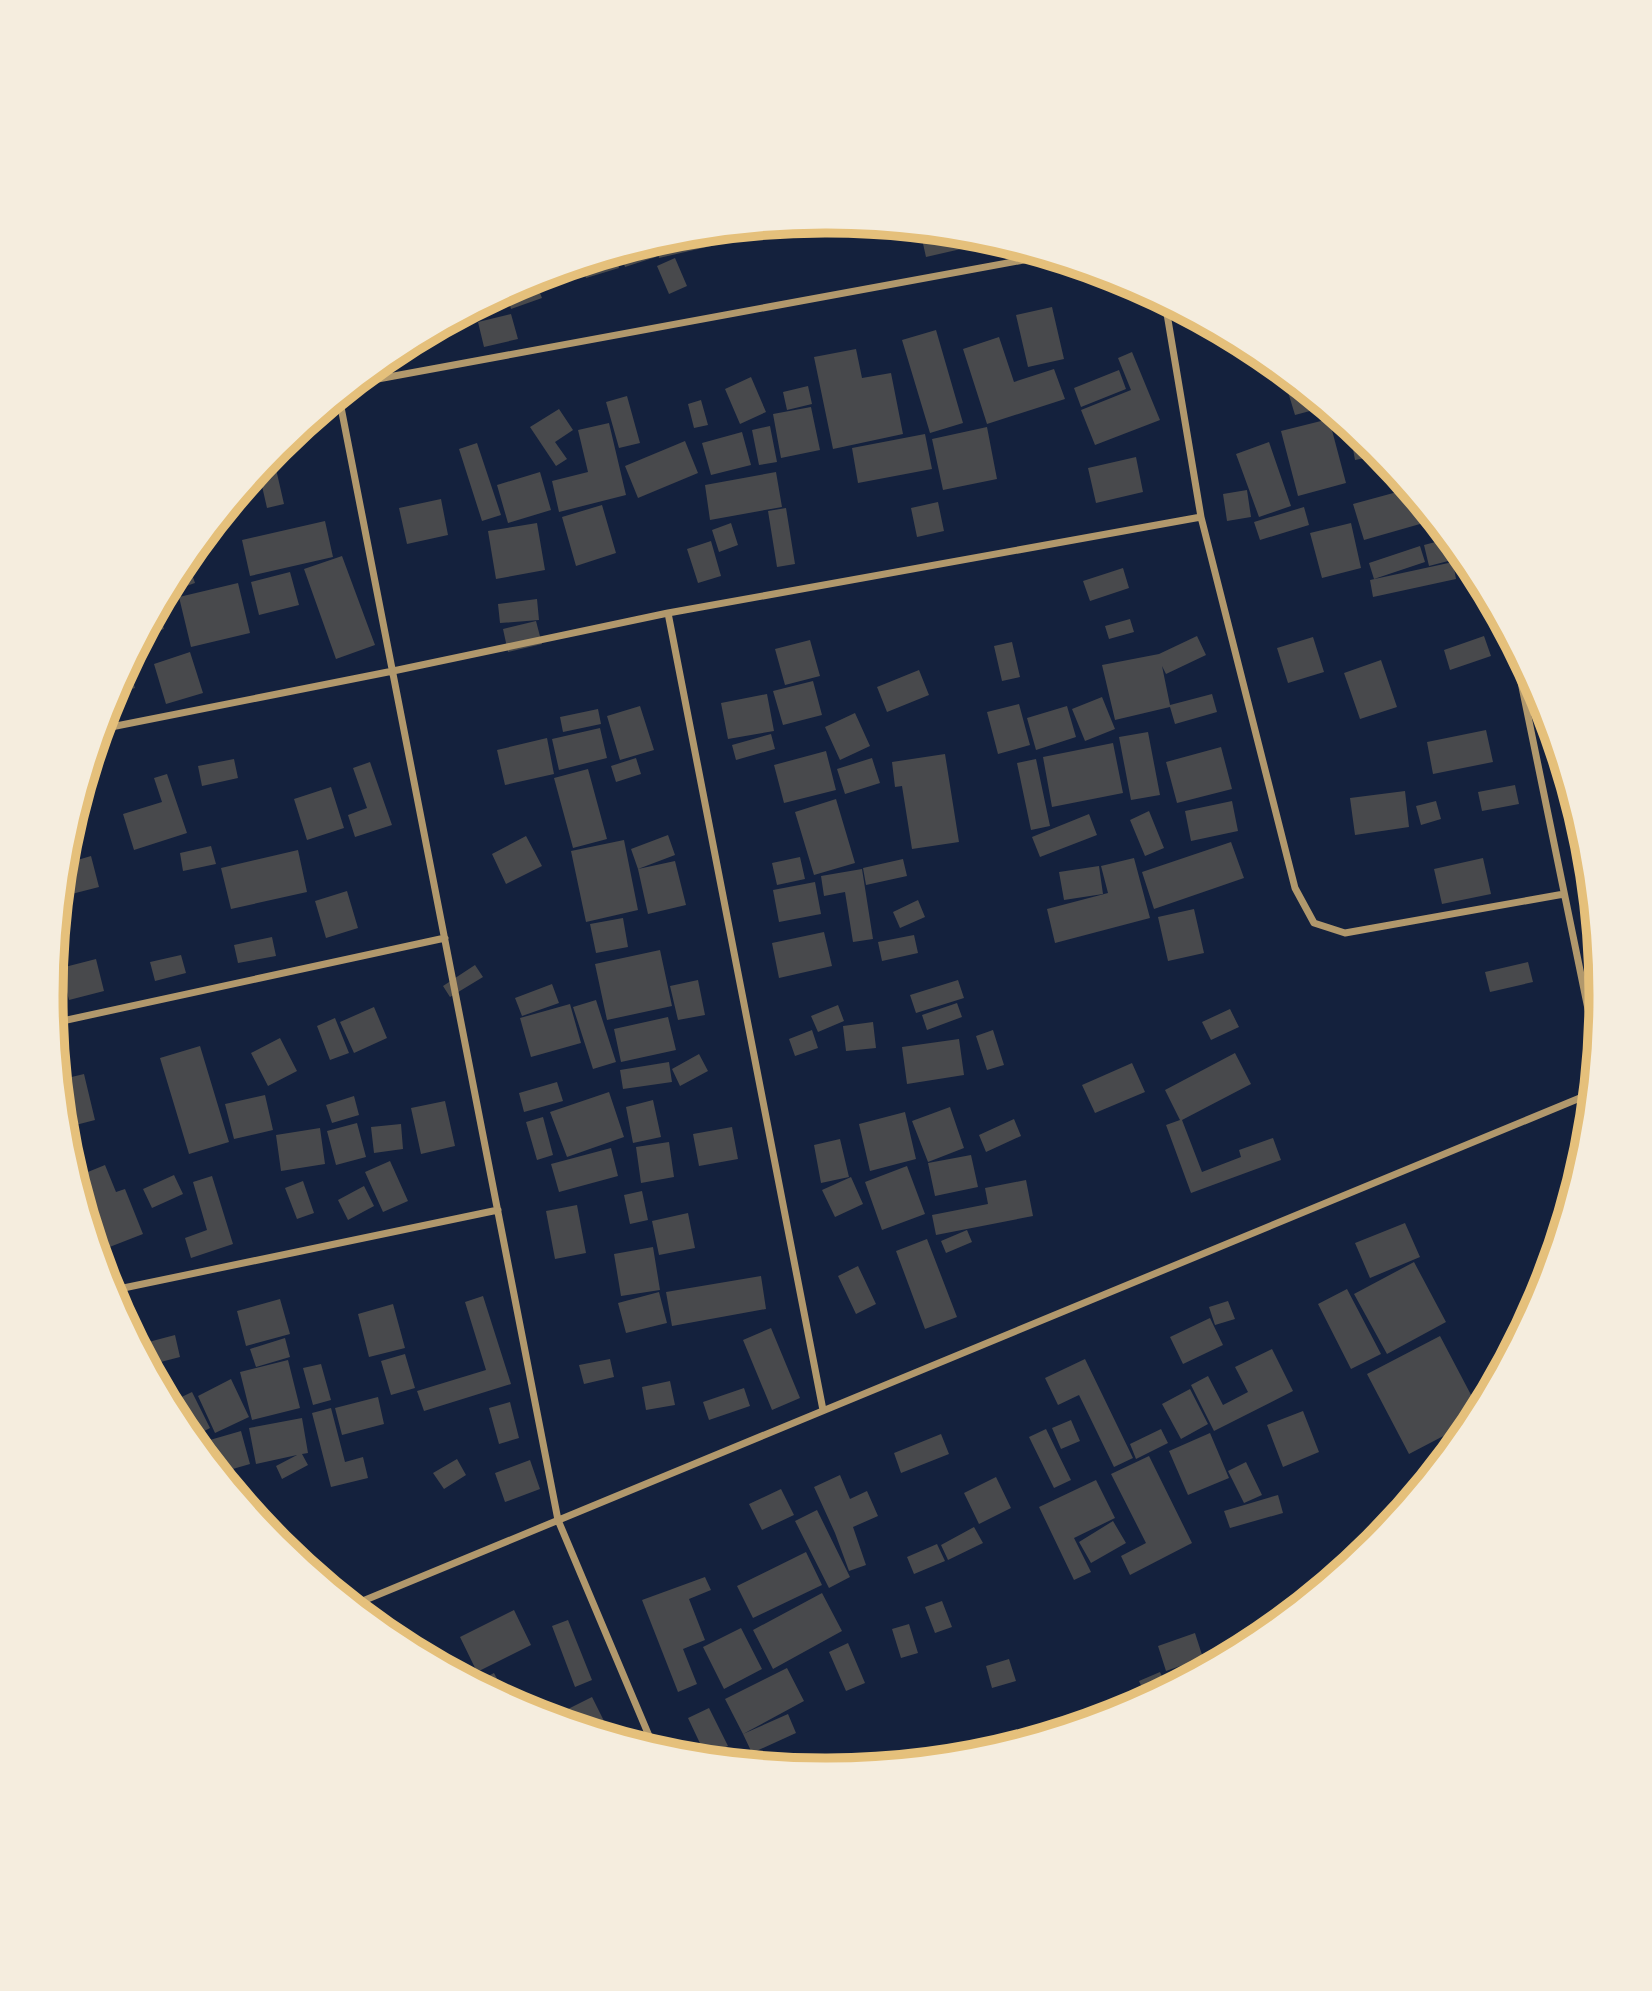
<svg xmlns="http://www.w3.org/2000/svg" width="1652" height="1991" viewBox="0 0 1652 1991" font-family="'Noto Serif',serif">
  <rect width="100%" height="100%" fill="#14213d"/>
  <path fill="#48494c" d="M884,226L906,228L908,234L887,239Z
    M920,230L958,233L961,249L926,257Z
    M717,231L720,244L659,258L656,241L675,235Z
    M652,242L656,257L625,267L620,252Z
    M615,253L619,268L586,278L582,263Z
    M675,258L687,286L669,294L657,266Z
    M534,278L542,298L511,309L506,292Z
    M1052,307L1064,359L1028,367L1016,315Z
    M511,314L518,339L484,347L478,322Z
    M936,330L963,423L930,433L902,340Z
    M999,337L1014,382L1054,369L1065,399L987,424L963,349Z
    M856,349L862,378L891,373L903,434L833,449L814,357Z
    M1132,352L1160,420L1095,445L1081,410L1131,390L1118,358Z
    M1119,370L1126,389L1081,407L1074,388Z
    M1282,372L1309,394L1325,407L1295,415Z
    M751,377L766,412L740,424L725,389Z
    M808,386L812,404L787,410L783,392Z
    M627,396L640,443L619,448L606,402Z
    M701,400L708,425L694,428L688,404Z
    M811,407L820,450L781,458L773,414Z
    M559,409L573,430L555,442L567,459L556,466L530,427Z
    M1329,419L1346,483L1298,496L1281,431Z
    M609,423L626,495L559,512L552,481L588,472L578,430Z
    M770,426L777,462L759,465L752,430Z
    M987,427L997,479L943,490L932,439Z
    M1349,427L1374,448L1381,455L1355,460Z
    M742,432L751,465L711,475L702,443Z
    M925,434L932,469L858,483L852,448Z
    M685,441L698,473L638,498L625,466Z
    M1269,442L1291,506L1259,517L1236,454Z
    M477,443L501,515L482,521L459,449Z
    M1136,457L1143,492L1096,503L1088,468Z
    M276,469L284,504L267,508L259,473Z
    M540,472L551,510L508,523L497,485Z
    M776,472L782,507L710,520L705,485Z
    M1408,489L1422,506L1427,522L1364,540L1353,504Z
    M1247,490L1251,517L1227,521L1223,494Z
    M441,499L448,535L407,544L399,508Z
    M938,502L944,531L917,537L911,508Z
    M602,505L616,553L576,566L562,517Z
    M1304,507L1309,525L1260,540L1254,522Z
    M786,508L795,564L777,567L768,511Z
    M325,521L333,557L250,576L242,540Z
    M537,523L545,570L496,579L488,531Z
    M731,523L738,545L719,552L712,530Z
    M1351,523L1361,568L1322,578L1310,533Z
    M1447,539L1452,560L1429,566L1424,545Z
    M711,541L721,576L698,583L687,549Z
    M1420,546L1425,562L1374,579L1369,563Z
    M342,556L375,645L336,659L304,569Z
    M1453,562L1456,579L1373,597L1370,580Z
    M1123,568L1129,588L1090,601L1083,581Z
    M191,571L195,583L169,592L168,590L175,576Z
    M290,572L299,605L259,615L251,582Z
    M238,583L250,633L191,647L179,597Z
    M537,599L539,620L500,623L498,604Z
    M158,609L164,629L144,635L155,613Z
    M1130,619L1134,632L1109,639L1105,626Z
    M536,621L542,644L508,652L503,629Z
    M1197,636L1206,655L1166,674L1162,666L1170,705L1212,694L1217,712L1175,724L1170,707L1115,720L1102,665L1159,654Z
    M1484,636L1491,656L1450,670L1444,650Z
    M1313,637L1324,672L1288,683L1277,648Z
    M810,640L820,676L785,685L775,649Z
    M1012,642L1020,677L1002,681L994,646Z
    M190,652L203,693L166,704L154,664Z
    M1381,660L1397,707L1360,719L1344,673Z
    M128,666L135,688L112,695L123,673Z
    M919,670L929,695L887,712L877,687Z
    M813,681L822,715L783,725L773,691Z
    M767,694L774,731L728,739L721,703Z
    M1102,697L1115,729L1085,741L1072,709Z
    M1019,704L1030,745L998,754L987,712Z
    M640,706L654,750L620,760L607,716Z
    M1067,706L1076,737L1036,750L1027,718Z
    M598,709L601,724L563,732L560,717Z
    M855,713L870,746L840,760L825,727Z
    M600,728L607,758L559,770L552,739Z
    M1486,730L1493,762L1433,774L1427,742Z
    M1148,732L1160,795L1131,800L1119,737Z
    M771,734L775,749L736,760L732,745Z
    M547,738L554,774L505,785L497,750Z
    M1113,743L1123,793L1052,807L1043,757Z
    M1221,747L1232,789L1177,803L1166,762Z
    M826,751L836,790L784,803L774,765Z
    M945,754L959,842L912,849L902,786L895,787L892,762Z
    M636,758L641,774L616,782L611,766Z
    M872,758L880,783L845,794L837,769Z
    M234,759L238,778L202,786L198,766Z
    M1036,759L1050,826L1031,830L1017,763Z
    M370,762L392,825L355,837L348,815L367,808L353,768Z
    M588,769L607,839L573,848L554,778Z
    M167,774L187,833L134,850L123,814L162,802L154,778Z
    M1515,785L1519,804L1482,811L1478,792Z
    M331,787L344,828L307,840L294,799Z
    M1405,791L1409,827L1355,835L1350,798Z
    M836,799L855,863L814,875L795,812Z
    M1232,801L1238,831L1191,841L1185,811Z
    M1436,801L1441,819L1421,825L1416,806Z
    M1149,811L1164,848L1145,856L1130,820Z
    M1089,814L1097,835L1040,857L1032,837Z
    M668,835L675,855L638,869L631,849Z
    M526,836L542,866L506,884L492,854Z
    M624,840L638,910L586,922L571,851Z
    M1231,842L1244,878L1154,909L1142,872Z
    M211,846L216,864L183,871L180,853Z
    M298,850L307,892L231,909L221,868Z
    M91,856L99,887L60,897L64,864Z
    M800,857L805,879L777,885L772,863Z
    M1134,858L1150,918L1055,943L1047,909L1108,893L1101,866Z
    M1483,858L1491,894L1442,904L1434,869Z
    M903,859L907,876L866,885L863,868Z
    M675,861L686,905L648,914L638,869Z
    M1099,866L1103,894L1064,900L1059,872Z
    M862,869L873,939L853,942L845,892L824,896L821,876Z
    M815,882L821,914L779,922L773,890Z
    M347,891L358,928L326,938L315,901Z
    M918,900L925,917L900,928L893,912Z
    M1194,909L1204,953L1168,961L1158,917Z
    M623,918L628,947L596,953L590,924Z
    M824,932L832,966L779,978L772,943Z
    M914,935L918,953L882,961L878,942Z
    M272,937L276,956L238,963L234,945Z
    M660,950L672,1006L607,1020L595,964Z
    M181,955L186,973L155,981L150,962Z
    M96,959L104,991L69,1000L61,968Z
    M1528,962L1533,982L1490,992L1485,972Z
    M475,965L483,977L450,997L443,986Z
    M698,980L705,1015L678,1020L670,986Z
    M958,980L964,998L916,1013L910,995Z
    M552,984L559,1003L522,1016L515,998Z
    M596,1000L616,1062L593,1069L573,1007Z
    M957,1003L962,1017L927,1030L922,1015Z
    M570,1004L581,1043L531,1057L520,1018Z
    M838,1005L844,1021L818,1032L811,1016Z
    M374,1007L387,1038L354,1053L340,1022Z
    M1230,1009L1239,1027L1211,1040L1202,1022Z
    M668,1017L676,1050L621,1062L614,1029Z
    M335,1018L349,1053L330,1060L317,1026Z
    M873,1022L876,1048L846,1051L843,1026Z
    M812,1030L818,1048L795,1056L789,1039Z
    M993,1030L1004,1065L987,1070L976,1036Z
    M280,1038L297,1071L268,1086L251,1053Z
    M959,1039L964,1075L907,1084L902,1047Z
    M200,1046L229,1142L189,1154L160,1058Z
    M1235,1053L1251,1084L1182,1120L1202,1172L1241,1157L1239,1150L1273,1138L1281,1160L1191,1193L1166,1125L1180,1120L1165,1090Z
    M699,1054L708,1071L680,1086L672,1069Z
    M669,1062L672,1082L623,1089L620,1070Z
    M1132,1063L1145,1092L1095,1113L1082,1085Z
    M84,1074L95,1120L64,1128L59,1080Z
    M557,1082L563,1101L524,1112L519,1093Z
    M609,1092L624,1137L567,1157L550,1112Z
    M265,1095L273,1130L234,1139L225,1104Z
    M354,1096L359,1115L332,1123L326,1105Z
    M653,1100L661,1137L633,1143L626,1107Z
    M445,1101L455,1146L421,1154L411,1108Z
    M950,1107L964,1148L928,1162L912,1121Z
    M905,1112L916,1159L870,1171L859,1124Z
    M543,1117L553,1155L537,1160L526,1122Z
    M1014,1119L1021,1136L986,1152L979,1135Z
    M357,1123L366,1157L336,1165L327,1131Z
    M401,1124L403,1149L374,1153L371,1127Z
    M732,1127L738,1159L699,1166L693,1134Z
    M320,1128L325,1164L281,1171L276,1135Z
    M840,1139L849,1177L821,1183L814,1145Z
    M669,1142L674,1177L641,1183L636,1147Z
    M611,1148L618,1176L559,1192L551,1164Z
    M971,1155L978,1187L935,1196L928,1163Z
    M390,1161L408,1201L383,1212L365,1172Z
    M105,1165L116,1192L125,1189L143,1234L107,1248L78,1176Z
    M907,1166L925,1214L882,1230L865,1182Z
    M174,1175L183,1194L152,1208L143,1189Z
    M212,1176L233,1244L191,1258L185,1238L207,1230L193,1182Z
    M851,1177L863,1204L835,1217L822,1190Z
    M1026,1180L1033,1216L936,1235L932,1215L988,1204L985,1188Z
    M303,1181L314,1213L297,1219L285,1188Z
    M364,1186L374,1206L348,1220L338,1200Z
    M642,1191L648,1220L630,1224L624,1195Z
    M577,1205L586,1253L555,1259L546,1211Z
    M688,1213L695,1248L659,1255L652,1221Z
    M1405,1223L1420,1257L1370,1278L1355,1243Z
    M967,1230L972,1242L946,1253L941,1241Z
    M927,1239L957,1317L925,1329L896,1251Z
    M653,1247L660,1290L621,1296L614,1254Z
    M1414,1262L1446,1322L1387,1354L1354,1294Z
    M858,1266L876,1304L856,1314L838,1276Z
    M761,1276L766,1309L672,1326L666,1292Z
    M1347,1289L1381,1354L1351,1369L1318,1304Z
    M659,1292L667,1323L626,1333L618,1303Z
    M483,1296L511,1384L424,1411L417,1391L486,1370L465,1302Z
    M280,1299L290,1334L246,1346L237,1311Z
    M1228,1301L1235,1319L1215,1325L1209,1307Z
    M393,1304L405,1348L369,1357L358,1314Z
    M1210,1318L1223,1345L1183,1364L1170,1337Z
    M771,1328L800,1398L772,1410L743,1340Z
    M175,1335L180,1357L149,1365L141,1344Z
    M1440,1336L1479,1410L1474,1420L1409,1454L1367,1374Z
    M285,1338L290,1357L256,1367L250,1349Z
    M1272,1349L1293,1391L1214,1431L1191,1385L1208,1376L1223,1405L1248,1392L1235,1367Z
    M405,1354L415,1388L391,1395L381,1361Z
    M610,1359L614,1377L584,1384L579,1365Z
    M1085,1359L1133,1458L1114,1467L1079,1395L1058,1405L1045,1378Z
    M288,1360L300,1408L252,1420L240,1372Z
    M321,1364L331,1400L313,1405L303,1368Z
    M231,1379L249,1417L215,1433L198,1396Z
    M670,1381L675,1405L646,1410L642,1387Z
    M744,1388L750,1406L709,1420L703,1402Z
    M1190,1389L1208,1424L1181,1439L1162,1404Z
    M192,1392L210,1428L191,1438L181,1426L169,1403Z
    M378,1397L384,1424L342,1435L335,1408Z
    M510,1402L519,1438L499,1444L489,1408Z
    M331,1408L345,1462L363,1457L368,1478L331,1487L312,1413Z
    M1303,1411L1319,1452L1283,1467L1267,1425Z
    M302,1418L308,1453L302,1454L308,1465L282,1479L276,1466L297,1455L256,1464L249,1428Z
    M1071,1420L1080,1441L1061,1449L1052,1428Z
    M1046,1429L1071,1480L1054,1488L1029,1437Z
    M1161,1429L1168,1443L1136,1459L1130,1444Z
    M241,1431L250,1464L219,1473L196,1444Z
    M1210,1433L1229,1478L1188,1495L1169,1451Z
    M941,1434L949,1454L901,1473L894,1453Z
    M1149,1456L1192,1543L1130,1575L1121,1556L1146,1543L1111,1474Z
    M457,1459L466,1475L444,1489L433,1473Z
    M530,1460L540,1489L505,1502L495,1473Z
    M1246,1462L1262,1495L1244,1503L1228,1471Z
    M840,1475L850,1499L867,1491L878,1516L853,1527L866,1565L849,1571L835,1533L814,1487Z
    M996,1477L1011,1508L979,1524L964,1493Z
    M1096,1480L1115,1518L1074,1538L1091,1572L1074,1580L1039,1507Z
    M781,1489L794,1515L762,1530L749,1504Z
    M1278,1495L1283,1513L1230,1528L1224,1511Z
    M817,1510L850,1577L829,1588L795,1521Z
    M1113,1521L1126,1543L1091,1563L1079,1542Z
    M974,1527L983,1543L948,1560L941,1545Z
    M937,1544L945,1561L914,1574L907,1557Z
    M806,1552L822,1585L753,1618L737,1586Z
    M705,1577L711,1590L689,1599L705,1640L683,1649L697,1684L678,1692L642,1600Z
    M822,1593L842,1631L773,1669L753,1630Z
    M942,1601L952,1627L935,1633L925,1607Z
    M514,1610L531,1645L477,1672L460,1637Z
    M568,1620L592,1680L575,1687L552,1626Z
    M909,1624L918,1653L901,1658L892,1629Z
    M741,1628L762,1669L724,1689L703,1647Z
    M1195,1633L1203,1658L1166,1671L1158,1646Z
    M848,1643L865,1683L846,1691L829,1652Z
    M1009,1659L1016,1681L992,1688L986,1666Z
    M787,1668L804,1701L743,1734L725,1699Z
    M1160,1672L1167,1688L1147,1699L1139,1681Z
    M494,1673L508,1700L475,1683Z
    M592,1697L612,1737L550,1718Z
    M709,1708L728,1746L706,1756L688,1718Z
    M788,1714L796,1733L752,1753L743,1734Z"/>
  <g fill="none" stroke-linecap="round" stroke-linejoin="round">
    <path stroke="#b1986c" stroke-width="7" d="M1165,302L1201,517L1295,888L1314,923L1345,933L1564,894
      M356,383L1045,256
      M339,397L558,1520L655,1750
      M668,613L823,1410
      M1513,643L1596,1048
      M101,729L393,671L668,613L1201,517
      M53,1023L445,938
      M109,1291L498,1210
      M353,1605L1592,1093"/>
  </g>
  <path d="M0 0H1652V1991H0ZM825 233H827A762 762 0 0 1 1589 995V996A762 762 0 0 1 827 1758H825A762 762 0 0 1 63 996V995A762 762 0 0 1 825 233Z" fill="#f5edde" fill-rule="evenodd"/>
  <path fill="none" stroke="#e5c07b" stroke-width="9" d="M825 233H827A762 762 0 0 1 1589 995V996A762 762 0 0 1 827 1758H825A762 762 0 0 1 63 996V995A762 762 0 0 1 825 233Z"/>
</svg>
